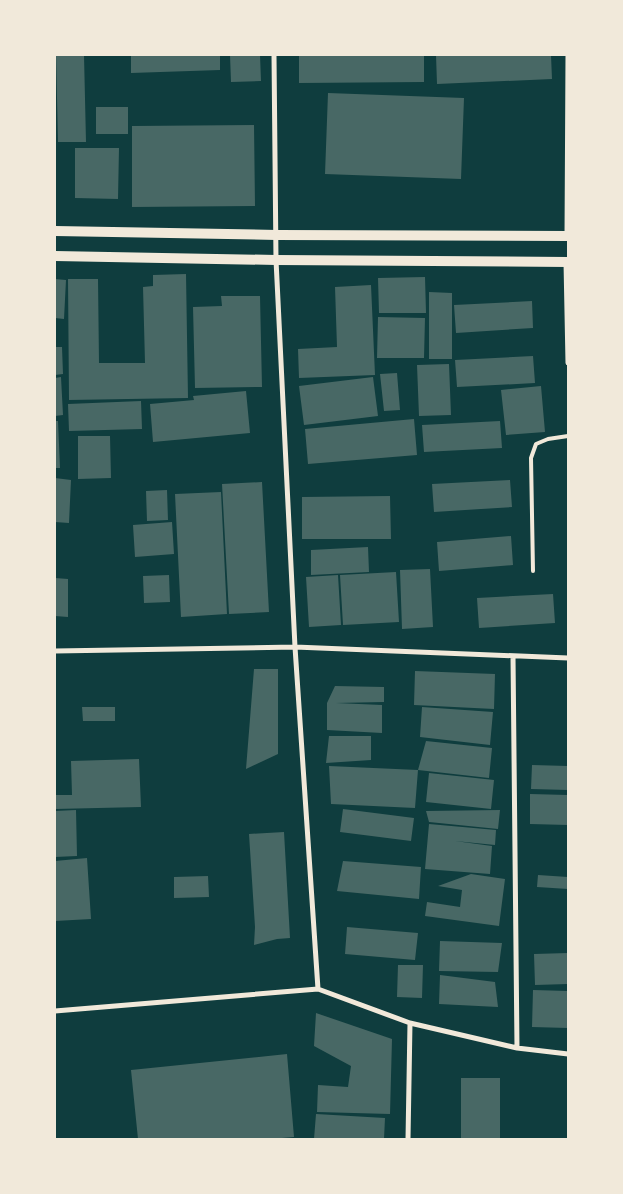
<svg xmlns="http://www.w3.org/2000/svg" width="623" height="1194" viewBox="0 0 623 1194" font-family="Barlow,sans-serif">
  <rect width="100%" height="100%" fill="#0f3d3e"/>
  <path fill="#486865" d="M56,55H84L86,142H58Z
    M170,55H220V70L131,73V56Z
    M230,55H260L261,81L231,82Z
    M299,55H424V82L299,83Z
    M436,55H551L552,79L437,84Z
    M328,93L464,98L461,179L325,174Z
    M96,107H128V134H96Z
    M254,125L255,206L132,207V126Z
    M75,148H119L118,199L75,198Z
    M186,274L188,398L69,400L68,279H98L99,363H145L143,287L153,286V275Z
    M425,277L426,313H379L378,278Z
    M55,279L66,280L64,319L55,318Z
    M371,285L375,375L299,378L298,349L337,347L335,287Z
    M429,292L452,293V359H429Z
    M221,296H260L262,387L195,388L193,307L222,306Z
    M532,301L533,328L456,333L454,305Z
    M378,317L425,318L424,358H377Z
    M55,347H62L63,374L55,375Z
    M533,356L535,383L457,387L455,360Z
    M449,364L451,415L419,416L417,365Z
    M397,373L400,410L384,411L380,374Z
    M61,377L63,415L55,416V378Z
    M373,377L378,416L304,425L299,386Z
    M541,386L545,432L506,435L501,390Z
    M246,391L250,433L153,442L150,404L194,400L193,396Z
    M141,401L142,429L69,431L68,404Z
    M414,419L417,455L308,464L305,429Z
    M55,421H58L60,468H55Z
    M500,421L502,448L424,452L422,425Z
    M78,436H110L111,478L78,479Z
    M55,478L71,480L69,523L55,522Z
    M510,480L512,507L434,512L432,484Z
    M262,482L269,612L229,614L222,484Z
    M167,490L168,520L147,521L146,491Z
    M221,492L227,614L181,617L175,494Z
    M390,496L391,539H302V497Z
    M172,522L174,554L135,557L133,525Z
    M511,536L513,565L439,571L437,542Z
    M368,547L369,572L311,575V550Z
    M430,569L433,627L402,629L400,570Z
    M396,572L399,622L343,625L340,575Z
    M169,575L170,602L144,603L143,576Z
    M338,575L341,625L309,627L306,577Z
    M55,578L68,579V617L55,616Z
    M553,594L555,623L479,628L477,598Z
    M254,669H278V754L246,769Z
    M415,671L495,674L494,709L414,705Z
    M335,686L384,687V702L336,703L382,705V733L327,730V703Z
    M82,707H115V721H83Z
    M422,707L493,712L490,745L420,737Z
    M329,736H371V760L326,763Z
    M426,741L492,748L489,778L418,770Z
    M139,759L141,807L55,809V795H72L71,761Z
    M532,765L568,766V790L531,789Z
    M329,766L418,770L415,808L331,804Z
    M429,773L494,780L491,809L426,802Z
    M530,794L568,795V825L530,824Z
    M343,809L414,818L411,841L340,832Z
    M76,810L77,856L55,857V811Z
    M500,810L498,829L429,822L426,811Z
    M429,824L496,830L495,845L455,841L492,846L490,874L425,869Z
    M284,832L290,938L277,939L254,945L255,927L249,834Z
    M87,858L91,919L55,921V861Z
    M343,861L421,867L419,899L337,891Z
    M471,874L505,879L499,926L425,916L427,902L460,907L462,890L438,886Z
    M538,875L568,877V889L537,887Z
    M208,876L209,897L174,898V877Z
    M347,927L418,933L415,960L345,954Z
    M440,941L502,943L498,972L439,971Z
    M568,953V984L535,985L534,954Z
    M398,965H423L422,998L397,997Z
    M440,975L495,982L498,1007L439,1004Z
    M533,990L568,991V1028L532,1027Z
    M316,1013L392,1039L390,1114L317,1112L318,1085L348,1087L351,1066L314,1046Z
    M287,1054L294,1137L270,1139H138L131,1070Z
    M461,1078H500V1139H461Z
    M316,1114L385,1118L384,1139H314Z"/>
  <g fill="none" stroke-linecap="round" stroke-linejoin="round">
    <path stroke="#f1e9da" stroke-width="4" d="M533,571L531,458L536,444L548,439L568,436"/>
    <path stroke="#f1e9da" stroke-width="5" d="M274,55L276,260L295,647L318,989
      M567,236L568,55
      M566,262L568,363
      M55,651L295,647L568,658
      M513,656L517,1048
      M55,1011L318,989L410,1023L517,1048L568,1054
      M408,1139L410,1023"/>
    <path stroke="#f1e9da" stroke-width="10" d="M55,231L277,235L568,236
      M55,256L276,260L568,262"/>
  </g>
  <rect width="623" height="1194" fill="none" stroke="#f1e9da" stroke-width="112"/>
</svg>
